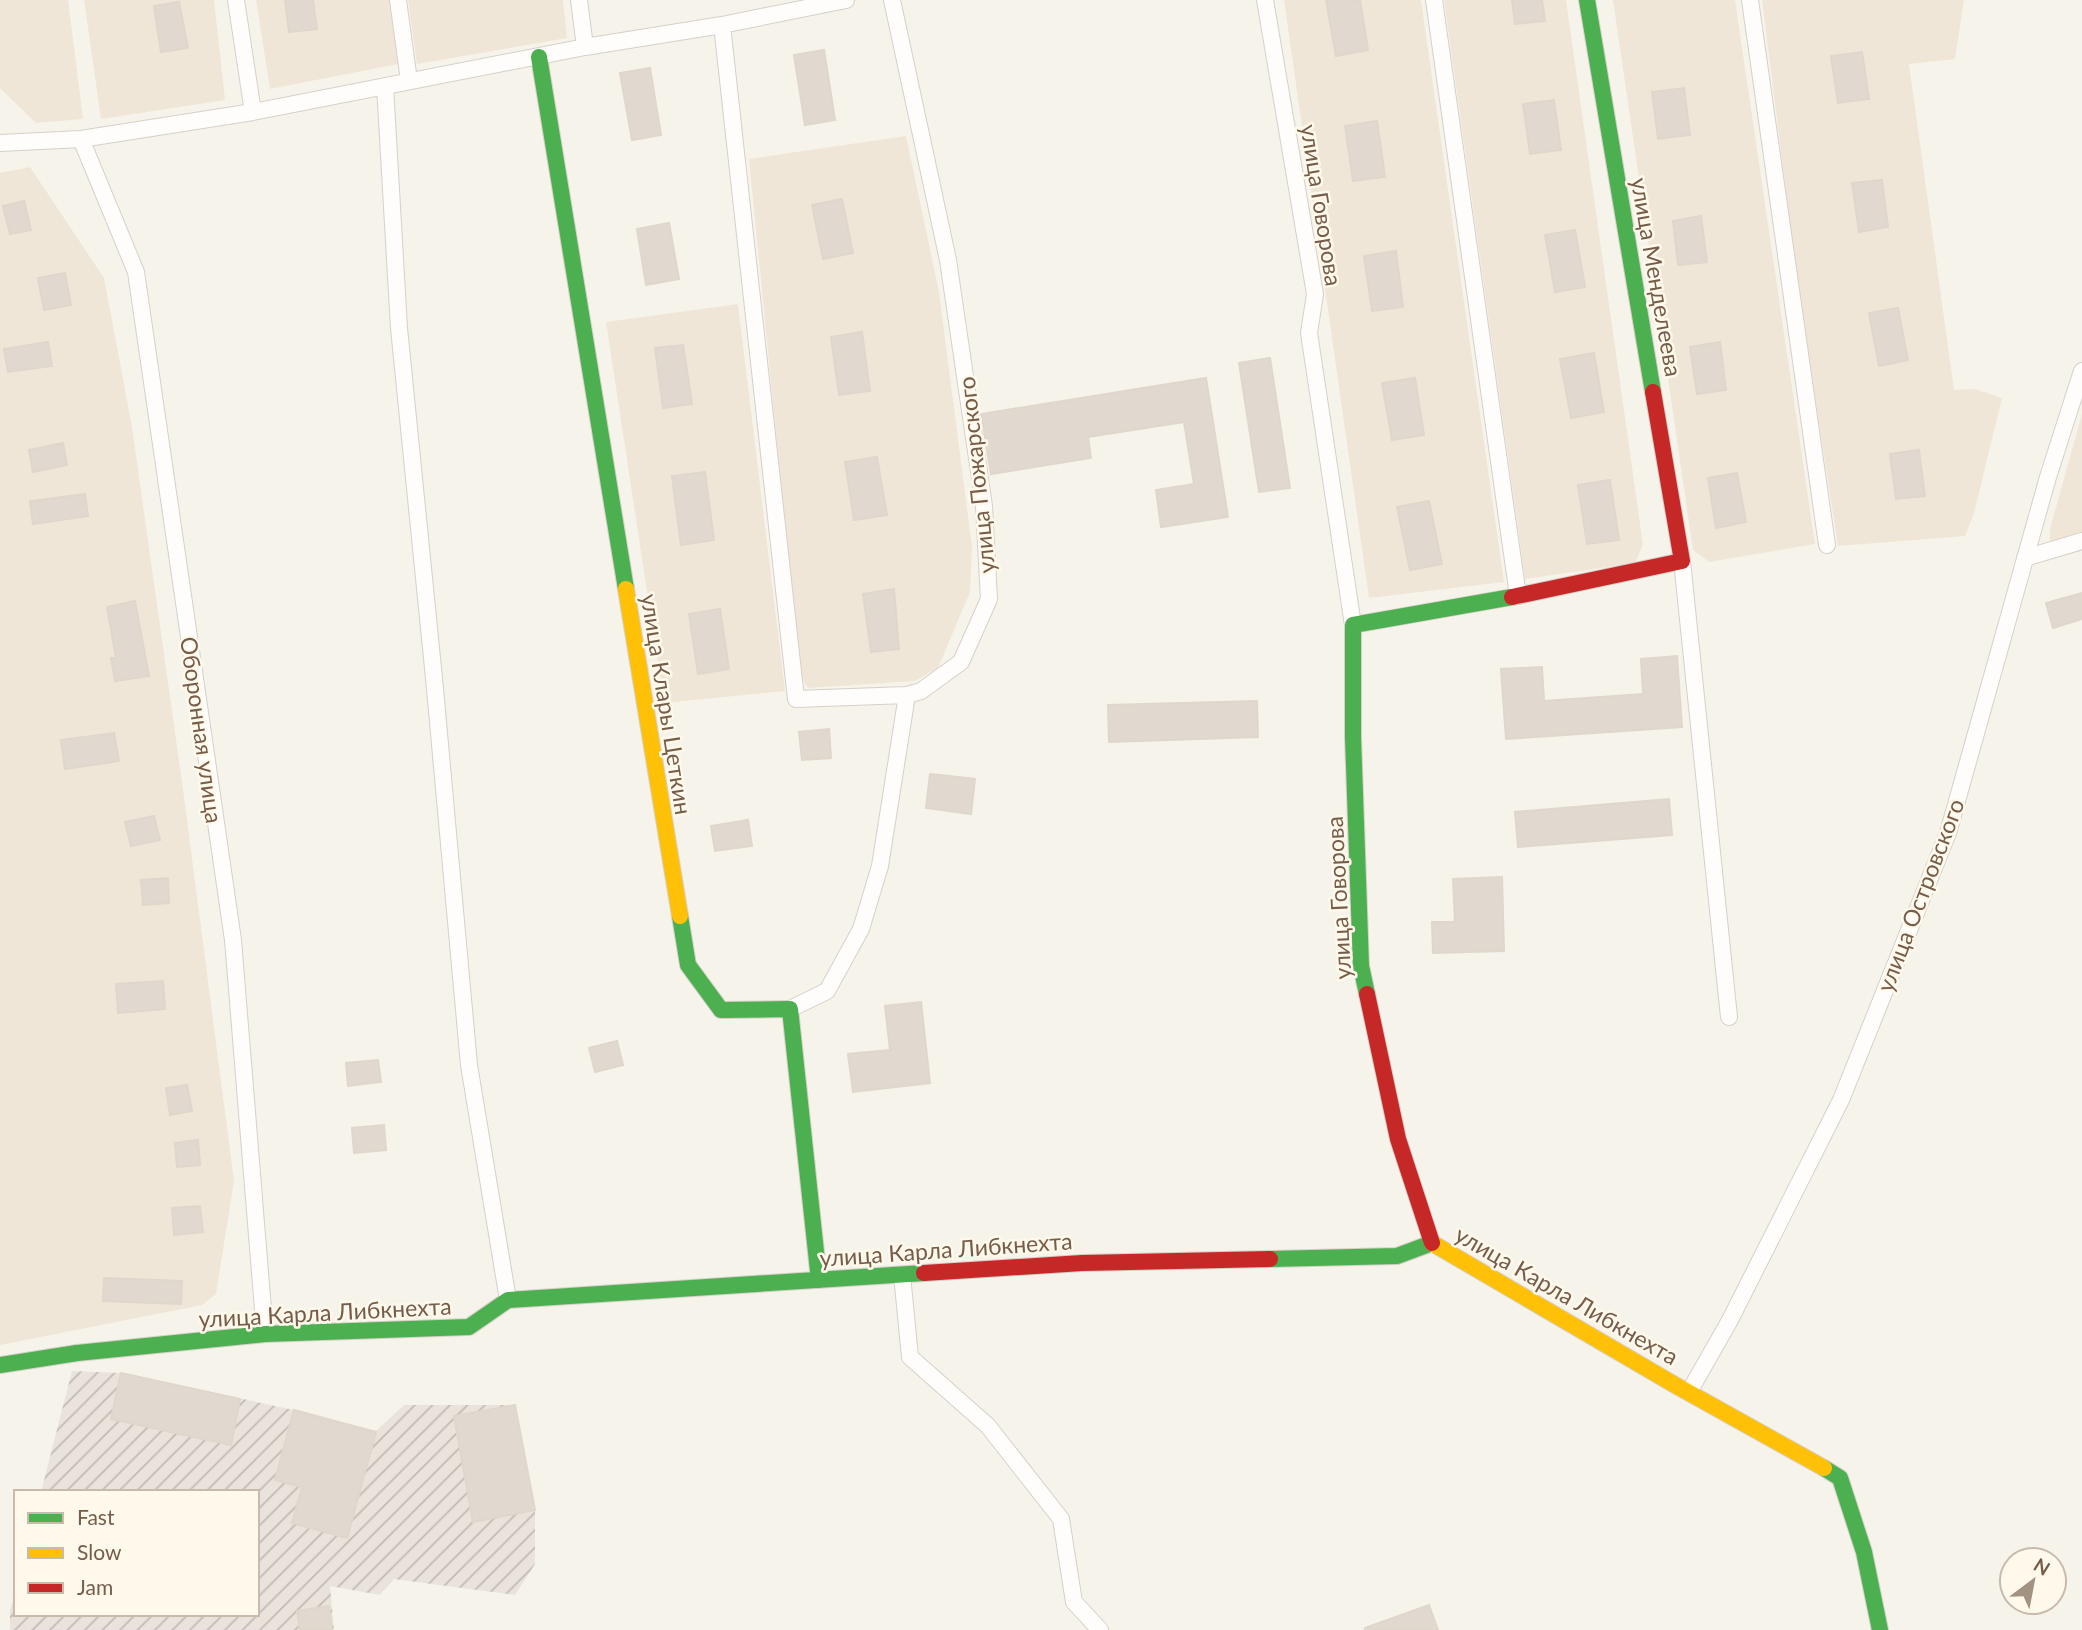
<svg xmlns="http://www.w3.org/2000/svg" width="2082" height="1630" viewBox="0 0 2082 1630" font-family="Lato,sans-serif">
  <defs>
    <pattern id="industrial-furrows" width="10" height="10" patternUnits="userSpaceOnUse" patternTransform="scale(1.75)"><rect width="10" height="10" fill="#e9e3db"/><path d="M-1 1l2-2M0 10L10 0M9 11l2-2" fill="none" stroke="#c1bbb4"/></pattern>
  </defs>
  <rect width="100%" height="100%" fill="#f6f3ea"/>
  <path fill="#f0e6d7" d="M0,0H68L83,119L36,123L0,88Z
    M84,0H214L225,100L101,119Z
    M256,0H389L398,64L270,89Z
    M408,0H563L567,38L417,64Z
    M1284,0H1421L1504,582L1369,598Z
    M1444,0H1566L1643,545L1635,563L1525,579Z
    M1613,0H1735L1815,544L1709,562L1693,550Z
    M1762,0H1964L1955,59L1909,64L1954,390L1975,389L2002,398L1974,513L1965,536L1838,546L1798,287Z
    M906,136L939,292L972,547L970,592L938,668L915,681L808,688L800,676L749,159Z
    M30,167L104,278L132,427L183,789L234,1181L216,1294L202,1305L0,1345V173Z
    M738,304L785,691L664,703L606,322Z
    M2082,414V533L2050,543V529Z"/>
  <path fill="url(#industrial-furrows)" d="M72,1371L121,1373L294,1410L375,1432L404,1405H515L535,1510V1564L515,1595L394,1579L380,1595L330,1586L334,1630H10V1610L16,1589V1614H257V1492H41Z"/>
  <path fill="#e1d9cf" stroke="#dfd6cc" stroke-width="2" d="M285,0H313L317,29L289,32Z
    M1326,0H1360L1368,50L1336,56Z
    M1512,0H1542L1545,21L1515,24Z
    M179,2L188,48L161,52L154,6Z
    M824,50L835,120L805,125L794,55Z
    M1862,52L1869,99L1838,103L1831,56Z
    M650,68L661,135L632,140L620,73Z
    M1684,88L1690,135L1658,139L1652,92Z
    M1554,100L1561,150L1530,154L1523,104Z
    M1377,121L1385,177L1353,181L1345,126Z
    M1882,180L1888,227L1859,232L1852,183Z
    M842,199L853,253L823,259L812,205Z
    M24,201L31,230L10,234L3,206Z
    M1701,216L1707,262L1678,265L1673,221Z
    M669,223L679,279L646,285L637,229Z
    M1575,230L1585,287L1555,292L1545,235Z
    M1396,251L1403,307L1372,311L1364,256Z
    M65,273L71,305L44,310L38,278Z
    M1898,308L1908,360L1879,366L1869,313Z
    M862,332L870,391L839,395L831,337Z
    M48,342L52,366L8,372L4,349Z
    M1720,342L1726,390L1697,394L1690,347Z
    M683,345L692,404L663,408L655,348Z
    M1594,353L1604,412L1571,418L1560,359Z
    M1270,358L1290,488L1259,492L1239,363Z
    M1206,378L1228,517L1161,527L1156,490L1194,484L1184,422L1088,437L1091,458L991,474L981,414Z
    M1415,378L1424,435L1392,440L1382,383Z
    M63,443L67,465L33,472L29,450Z
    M1919,450L1925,496L1896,499L1890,454Z
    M877,457L887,515L854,520L845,462Z
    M705,472L714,540L681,545L672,476Z
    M1737,473L1746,522L1716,528L1708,478Z
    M1610,480L1619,540L1587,544L1578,485Z
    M85,494L88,516L33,524L30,501Z
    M1429,501L1442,564L1410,570L1397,507Z
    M894,589L899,649L871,652L863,594Z
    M2082,593V619L2053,628L2046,603Z
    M135,601L149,676L115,681L111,658H116L107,607Z
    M720,609L729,669L698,674L689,614Z
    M1677,656L1682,727L1506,739L1501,669L1542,667L1544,701L1643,694L1641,659Z
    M1257,701L1258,737L1109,742L1108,705Z
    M829,729L831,758L802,760L799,732Z
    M114,733L119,761L65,769L61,740Z
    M930,774L975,779L971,814L926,808Z
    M1669,799L1672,835L1518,847L1515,812Z
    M154,816L160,840L131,846L125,822Z
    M748,820L752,846L715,851L711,826Z
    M1502,877L1504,951L1433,953L1432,922H1455L1453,879Z
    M168,878L169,903L143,905L141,880Z
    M163,981L165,1009L118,1013L116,984Z
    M921,1002L930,1083L853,1092L848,1054L890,1050L885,1006Z
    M617,1041L623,1065L595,1072L589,1048Z
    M378,1060L381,1082L348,1086L346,1063Z
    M187,1085L192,1111L170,1115L166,1088Z
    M384,1125L386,1150L354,1153L352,1128Z
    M198,1140L200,1165L177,1167L175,1143Z
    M200,1206L203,1232L174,1235L172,1208Z
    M104,1278L182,1281L181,1304L103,1301Z
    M121,1373L240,1399L231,1445L111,1419Z
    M515,1405L535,1510L473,1522L454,1416Z
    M294,1410L376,1432L347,1538L292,1523L302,1487L275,1480Z
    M1429,1605L1438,1630H1365V1628Z
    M329,1606L332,1630H300L297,1611Z"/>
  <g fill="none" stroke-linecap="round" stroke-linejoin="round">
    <g stroke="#d6d0c8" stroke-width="18">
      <path id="street" d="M236,0L253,112
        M398,0L409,81
        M579,0L585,47
        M1265,0L1315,294L1309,333L1353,625
        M1434,0L1518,596
        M1750,0L1827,545
        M722,25L796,699L907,695
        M385,86L399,328L434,678L469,1065L508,1300
        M81,139L136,272L233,940L265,1334
        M0,143L81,139L253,112L585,47L722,25L846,0
        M2025,558L2082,541
        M1682,561L1729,1017
        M790,1009L827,991L861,929L880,866L907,695L921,691L961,662L989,599L984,506L948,260L892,0
        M902,1275L910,1357L988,1426L1061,1519L1074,1602L1100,1630
        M1689,1392L1729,1322L1841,1100L1948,833L2048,477L2082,371"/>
    </g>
    <g stroke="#d6d0c8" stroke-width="18">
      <path id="fast" d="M1587,0L1653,392
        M539,57L626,589
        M680,916L688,965L721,1010L790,1009L819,1280
        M1367,994L1361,966L1353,737V625L1512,597
        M1270,1259L1397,1256L1432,1243
        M0,1365L77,1353L265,1334L469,1327L508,1300L924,1273
        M1824,1468L1840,1478L1864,1552L1880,1630"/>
    </g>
    <g stroke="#d6d0c8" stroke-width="18">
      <path id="slow" d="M626,589L680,916
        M1432,1243L1675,1385L1824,1468"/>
    </g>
    <g stroke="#d6d0c8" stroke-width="18">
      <path id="jam" d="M1512,597L1682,561L1653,392
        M1367,994L1398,1139L1432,1243
        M924,1273L1082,1263L1270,1259"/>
    </g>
    <use href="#street" stroke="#fefdfc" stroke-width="16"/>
    <use href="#fast" stroke="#4caf50" stroke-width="16"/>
    <use href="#slow" stroke="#ffc107" stroke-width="16"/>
    <use href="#jam" stroke="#c62828" stroke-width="16"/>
  </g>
  <g text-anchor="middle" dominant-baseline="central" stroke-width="5" stroke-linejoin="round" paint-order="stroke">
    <g font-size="23" fill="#755d4a" stroke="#fff9eb">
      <text transform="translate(1322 205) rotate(81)">улица Говорова</text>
      <text transform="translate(1657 277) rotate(80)">улица Менделеева</text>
      <text transform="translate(976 475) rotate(-96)">улица Пожарского</text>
      <text transform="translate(667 704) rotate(81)">улица Клары Цеткин</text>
      <text transform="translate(202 730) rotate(82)">Оборонная улица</text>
      <text transform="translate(1920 895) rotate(-69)">улица Островского</text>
      <text transform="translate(1338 898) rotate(-93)">улица Говорова</text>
      <text transform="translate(946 1249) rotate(-4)">улица Карла Либкнехта</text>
      <text transform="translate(1567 1295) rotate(30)">улица Карла Либкнехта</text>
      <text transform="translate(325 1312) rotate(-3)">улица Карла Либкнехта</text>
    </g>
  </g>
  <rect x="14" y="1490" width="245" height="126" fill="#fff9eb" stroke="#c8bbab" stroke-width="2"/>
  <rect x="28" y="1513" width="35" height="10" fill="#4caf50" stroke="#c8bbab" stroke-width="2"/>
  <text x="77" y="1525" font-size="21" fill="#755d4a">Fast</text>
  <rect x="28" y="1548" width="35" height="10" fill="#ffc107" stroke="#c8bbab" stroke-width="2"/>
  <text x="77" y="1560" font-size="21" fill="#755d4a">Slow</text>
  <rect x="28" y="1583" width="35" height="10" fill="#c62828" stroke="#c8bbab" stroke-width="2"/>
  <text x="77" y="1595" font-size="21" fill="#755d4a">Jam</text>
  <g transform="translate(2033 1581) rotate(32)"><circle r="33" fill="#fff9eb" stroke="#c8bbab" stroke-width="2"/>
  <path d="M0-5L12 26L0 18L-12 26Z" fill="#a29282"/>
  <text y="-10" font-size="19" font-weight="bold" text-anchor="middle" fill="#755d4a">N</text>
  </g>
</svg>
